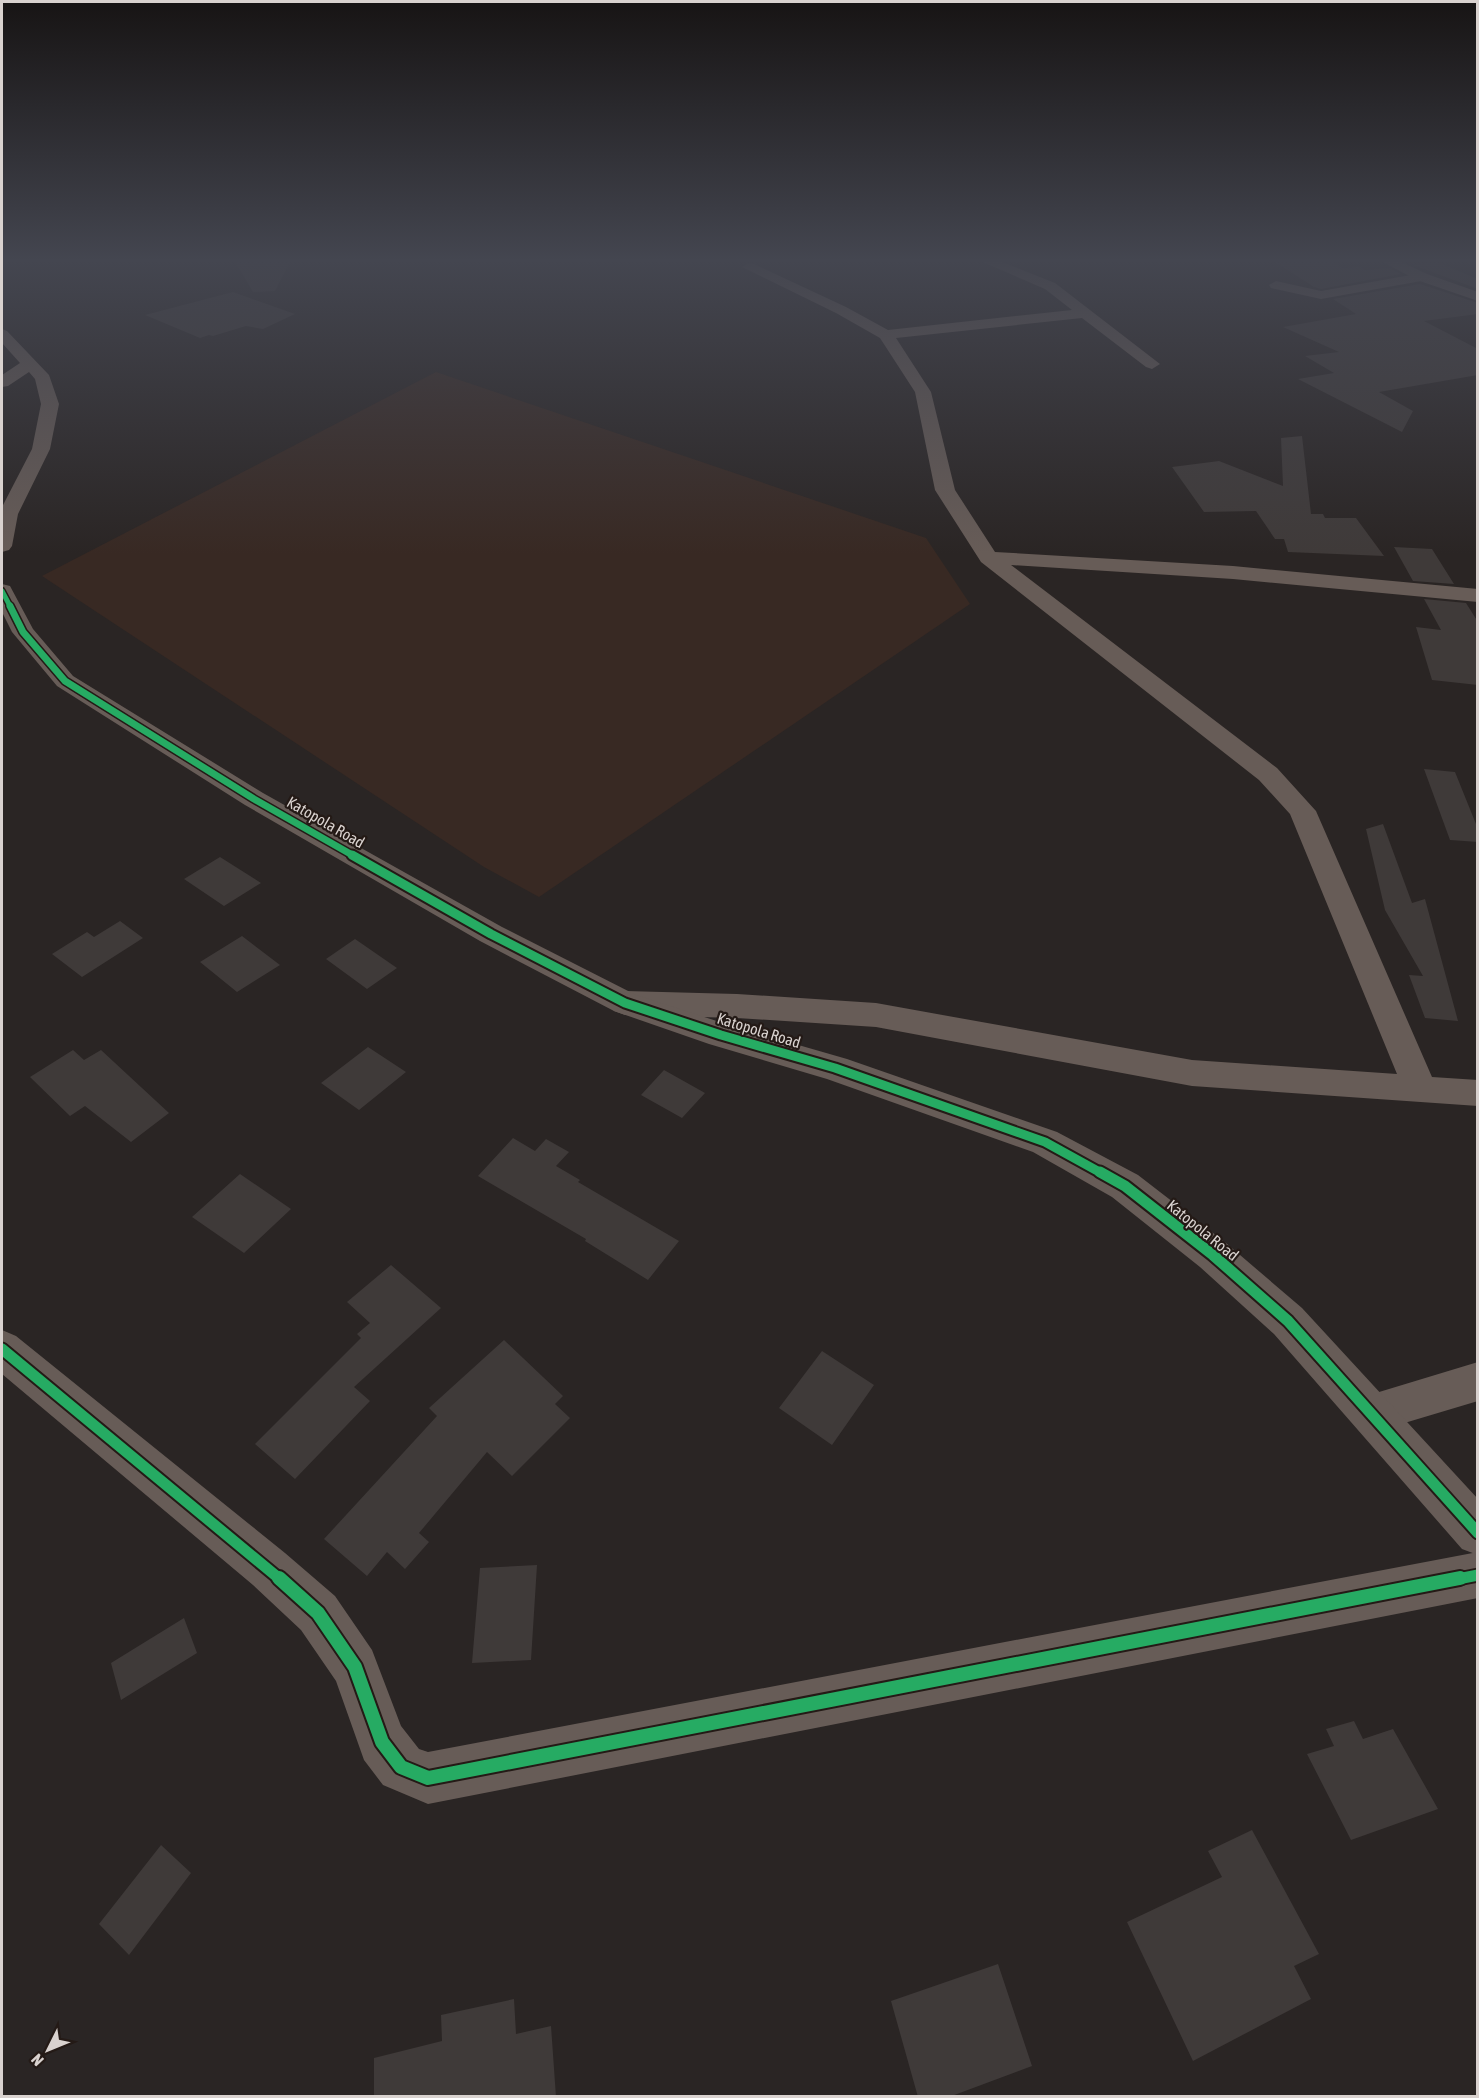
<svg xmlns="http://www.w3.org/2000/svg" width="1479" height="2098" viewBox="0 0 1479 2098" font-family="'Asap Condensed',sans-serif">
  <rect width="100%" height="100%" fill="#2a2524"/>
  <path fill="#382923" d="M436,372L926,538L970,604L539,897L484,867L42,576Z"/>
  <path fill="#3f3a39" d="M234,260H291L275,291L253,292Z
    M1272,260H1332L1342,268L1360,267L1365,270L1389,268L1401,274L1321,289L1314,287Z
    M1437,262L1478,279V289L1413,265Z
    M1420,284L1478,303V314L1424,321L1478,349V375L1379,392L1413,411L1402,432L1298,379L1334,373L1305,356L1339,352L1283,327L1356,314L1333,299Z
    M233,292L295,314L263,329L246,326L213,336L209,335L200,338L145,315Z
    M1302,436L1311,514H1323L1325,518H1356L1384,556L1288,552L1284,539H1275L1256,511L1204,512L1172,467L1219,461L1283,486L1281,438Z
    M1394,547L1432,549L1454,584L1413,581Z
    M1424,599L1466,603L1478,622V685L1432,680L1416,627L1441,630Z
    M1424,769L1455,772L1478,829V842L1450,840Z
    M1383,824L1412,903L1425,899L1458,1021L1425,1018L1409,975L1423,976L1385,910L1366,829Z
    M220,857L261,883L224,906L184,879Z
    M120,921L143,938L82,977L52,954L87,932L94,937Z
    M242,936L280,965L237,992L200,962Z
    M355,939L397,968L367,989L326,959Z
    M368,1047L406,1072L359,1110L321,1083Z
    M73,1050L84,1060L101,1050L169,1113L131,1142L85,1106L70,1116L30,1077Z
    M664,1070L705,1093L682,1118L641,1095Z
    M513,1138L535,1151L546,1139L569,1152L556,1166L580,1180L578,1182L679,1241L648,1280L585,1241L586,1239L478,1176Z
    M240,1174L291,1209L244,1253L192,1217Z
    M391,1265L441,1308L354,1387L370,1401L295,1479L255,1444L361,1338L357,1334L370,1323L347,1302Z
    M504,1340L563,1396L555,1404L570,1418L512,1476L487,1452L419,1533L429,1542L405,1569L387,1552L367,1576L324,1539L437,1416L429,1408Z
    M822,1351L874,1385L832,1445L779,1408Z
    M537,1565L531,1660L472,1663L480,1568Z
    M184,1618L197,1653L121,1700L111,1663Z
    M1354,1721L1363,1739L1393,1729L1438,1809L1351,1840L1307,1754L1334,1746L1326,1729Z
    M1252,1830L1319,1954L1294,1966L1311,1999L1193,2061L1127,1922L1222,1877L1208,1851Z
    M161,1845L191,1873L129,1955L99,1924Z
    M998,1964L1032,2066L949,2097H918L891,2001Z
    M514,1999L516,2034L551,2026L556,2097H374V2058L442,2041L441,2015Z"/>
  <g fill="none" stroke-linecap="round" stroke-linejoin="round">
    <path fill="#675c57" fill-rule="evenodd" d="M978,260H997L1055,283L1160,364L1152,369L1146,367L1082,318L896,338L931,392L955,490L995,552L1233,566L1478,589V602L1233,579L1011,565L1277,768L1316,811L1432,1077L1478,1080V1106L1192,1086L876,1027L737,1018L625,1015L614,1011L609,1003L614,995L625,991L737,994L876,1003L1192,1060L1397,1074L1290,814L1259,780L981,562L935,490L915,392L880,338L836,313L742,267L749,263L754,264L846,307L888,330L1072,310L1045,289Z
      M1422,273L1427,274L1429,277L1427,280L1321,299L1271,288L1269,285L1276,281L1321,291Z
      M2,1330L16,1336L285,1553L335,1596L372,1650L401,1726L419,1749L428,1752L1478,1552V1598L428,1804L383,1785L364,1760L336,1681L301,1630L253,1585L2,1374Z
      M1478,1362V1401L1371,1433L1356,1427L1350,1413L1356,1399Z"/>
    <path fill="#675c57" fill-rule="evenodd" d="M1379,260H1397L1427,274L1478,292V301L1417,280Z
      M2,329L7,331L49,375L59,404L50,449L18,514L12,546L9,550L2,552V507L32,449L41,404L35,379L29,372L8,386L2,387V375L20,363L2,343Z
      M2,584L10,586L33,629L73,676L263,793L502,927L636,995L726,1024L847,1059L1057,1132L1138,1175L1226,1243L1302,1308L1478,1499V1555L1462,1549L1274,1334L1200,1267L1112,1197L1033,1152L827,1079L709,1044L614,1011L480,941L245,805L57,686L12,632L2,612Z"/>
    <g stroke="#241a16" stroke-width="8">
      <path id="cycleway-far4" d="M2,591L11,608"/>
    </g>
    <g stroke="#241a16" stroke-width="10">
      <path id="cycleway-far3" d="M10,606L23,632L65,681L254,799L354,856"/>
    </g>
    <g stroke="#241a16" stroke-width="13">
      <path id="cycleway-far2" d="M352,855L491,934L625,1003L721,1035L835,1068L1045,1142L1103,1174"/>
    </g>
    <g stroke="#241a16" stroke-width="15">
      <path id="cycleway-far1" d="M1100,1172L1125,1186L1213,1255L1288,1321L1478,1533
        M2,1349L281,1580
        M1453,1580L1478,1575"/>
    </g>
    <g stroke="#241a16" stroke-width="18">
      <path id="cycleway" d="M279,1578L318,1613L355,1667L382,1742L401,1767L428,1778L1460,1578"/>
    </g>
    <use href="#cycleway-far4" stroke="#26ab63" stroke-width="5"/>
    <use href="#cycleway-far3" stroke="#26ab63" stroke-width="7"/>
    <use href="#cycleway-far2" stroke="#26ab63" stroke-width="9"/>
    <use href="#cycleway-far1" stroke="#26ab63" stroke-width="11"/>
    <use href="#cycleway" stroke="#26ab63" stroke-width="14"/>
  </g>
  <linearGradient id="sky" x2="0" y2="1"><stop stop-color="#171414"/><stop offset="0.47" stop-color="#444650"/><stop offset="1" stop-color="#444650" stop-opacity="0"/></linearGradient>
  <rect width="1479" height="554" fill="url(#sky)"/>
  <g text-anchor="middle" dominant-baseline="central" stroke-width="4.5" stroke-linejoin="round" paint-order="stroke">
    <g font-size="16" fill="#d9d2cf" stroke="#241a16">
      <text transform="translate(326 822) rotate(30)">Katopola Road</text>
      <text transform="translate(759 1030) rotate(17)">Katopola Road</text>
      <text transform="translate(1203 1230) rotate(39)">Katopola Road</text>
    </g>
  </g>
  <rect width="1479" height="2098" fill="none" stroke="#d9d2cf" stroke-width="6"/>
  <g transform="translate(48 2050) rotate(227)" stroke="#241a16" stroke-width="4.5" paint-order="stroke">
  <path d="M0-4.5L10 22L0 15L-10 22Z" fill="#d9d2cf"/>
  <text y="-9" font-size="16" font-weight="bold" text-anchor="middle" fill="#d9d2cf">N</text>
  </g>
</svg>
